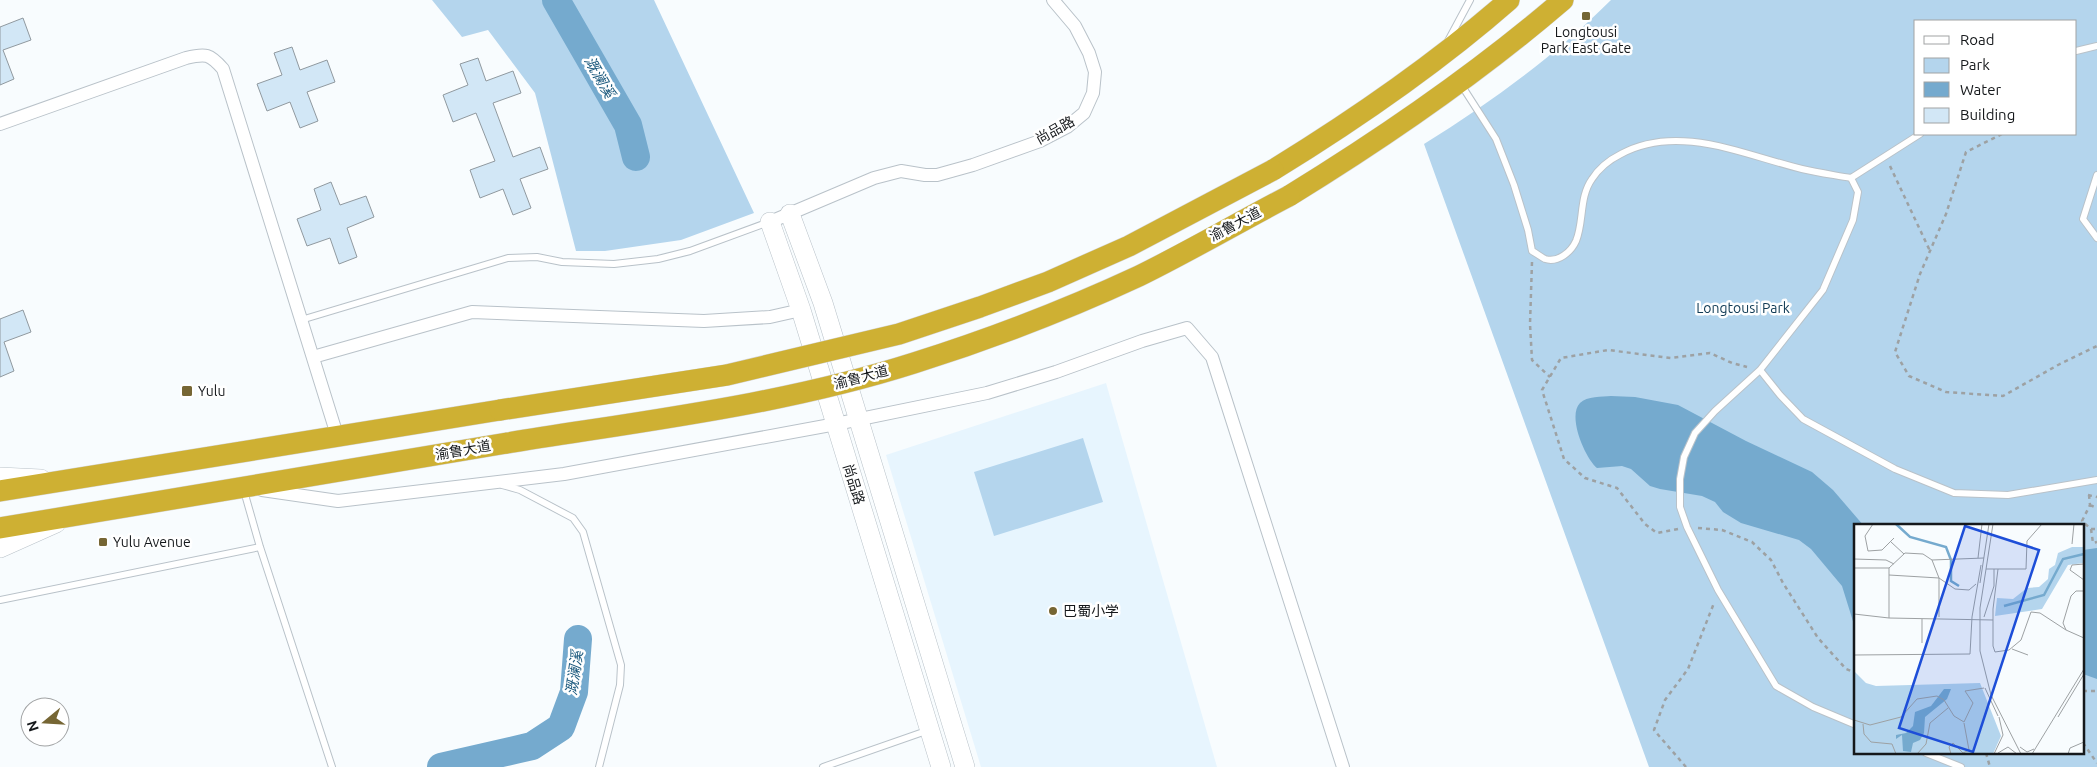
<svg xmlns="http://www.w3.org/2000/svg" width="2097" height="767" viewBox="0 0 2097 767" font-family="Ubuntu,'Noto Sans SC',sans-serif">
  <rect width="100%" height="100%" fill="#f8fcfe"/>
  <path fill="#e7f5fe" d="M1106,383L1217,767H981L886,455Z"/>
  <path fill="#b4d5ed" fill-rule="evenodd" d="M432,0H654L754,213L681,240L605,251H576L535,93L488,30L462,37Z
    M1611,0H2097V767H1649L1424,144C1491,102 1555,56 1611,0ZM1916,21H2076V134H1916ZM1856,526H2083V753H1856Z
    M1083,438L1103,502L994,536L974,472Z"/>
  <path fill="#75aace" d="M1611,396L1635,397L1678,405L1746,441L1812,472L1833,490L1864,526H1856V631L1842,586L1811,549L1799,540L1741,523L1723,512L1715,502L1702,496L1660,489L1650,486L1631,469L1622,466L1597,468C1585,458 1567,416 1580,403C1587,396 1602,397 1611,396Z
    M2097,548V679L2083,674V550Z"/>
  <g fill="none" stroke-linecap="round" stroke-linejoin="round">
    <path stroke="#75aace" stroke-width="28" d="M556,0L628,125L636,157
      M441,767L532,746L561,727L574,692L578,639"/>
  </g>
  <path fill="#d2e7f6" stroke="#90999f" d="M23,18L31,40L3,50L14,79L0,85V27Z
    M292,47L300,70L327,60L335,82L307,92L318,121L300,128L290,102L267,111L257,84L282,75L274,53Z
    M478,58L486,81L513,71L521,93L493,103L513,157L540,147L548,169L520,179L531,208L513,215L503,189L480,198L470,170L495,161L476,113L453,122L443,95L468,85L460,64Z
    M331,182L340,205L366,196L374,217L347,228L357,257L339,264L330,238L307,246L297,219L321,210L314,189Z
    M23,310L31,332L4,342L14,371L0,377V319Z"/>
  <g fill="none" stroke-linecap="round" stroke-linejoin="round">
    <g stroke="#b9c2c9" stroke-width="8">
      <path id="service" d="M1448,41L1470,0
        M2076,51L2097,46
        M1462,86L1496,139L1514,185L1528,230L1532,251C1536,253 1541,257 1545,259C1558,263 1571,252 1576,241C1584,222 1579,197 1592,179C1599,168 1609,160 1621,154C1678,123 1744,155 1802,169C1818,173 1835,175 1851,178L1858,192L1853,220L1823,290L1760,370L1715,411L1695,433L1684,457L1680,479V507L1687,527L1718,590L1776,686L1813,707L1856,725
        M2097,175L2083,219L2097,238
        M1851,178L1920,134
        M301,320L508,258L537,257L562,262L614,264L658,259L690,251L769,222
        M1760,370L1780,395L1803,419L1895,469L1954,493L2008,495L2097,480
        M502,485L520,490L573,518L583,532L621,665L620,685L599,767
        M244,491L260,547L332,767
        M0,600L260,547
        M1926,753L1961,767
        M823,767L929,730"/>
    </g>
    <g stroke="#b9c2c9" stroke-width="14">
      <path id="minor" d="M0,124L186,58C206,53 210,54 223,69L337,435
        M770,222L874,178L901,171L925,175H937L973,165L1040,141L1067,127L1084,113L1093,93L1095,72L1089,53L1075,26L1053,0
        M313,357L472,312L704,321L770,317L801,310
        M262,490L338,501L564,474L836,424L987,393L1056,372L1142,341L1187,328L1212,357L1343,767"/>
    </g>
    <g stroke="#b9c2c9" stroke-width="20">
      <path id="secondary" d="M790,214L823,303L965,767
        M770,222L801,310L941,767
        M0,477L41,479
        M0,548L56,523"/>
    </g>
    <g stroke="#d5d5d6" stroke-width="22">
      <path id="trunk" d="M1273,170C1356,119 1436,64 1509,0
        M1289,196C1385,137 1477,74 1563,0
        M0,491L500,410
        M0,528L507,443"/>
    </g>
    <path stroke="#9da1a3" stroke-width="2.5" stroke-dasharray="4 4" stroke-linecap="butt" d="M2002,134L1966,152L1946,214L1920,274L1895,352L1909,376L1946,392L2003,396L2058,365L2097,346
      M1890,166L1930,251
      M1532,262L1530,324L1532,360L1550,377
      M2088,495L2097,497
      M2089,495L2090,505L2082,521L2091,529H2097
      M2090,505L2097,508
      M1698,528L1722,530L1752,542L1771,560L1783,583L1818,638L1846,669L1856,673
      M1678,529L1657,533L1645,524L1617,488L1585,478L1564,459L1542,390L1561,358L1608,350L1671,358L1710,353L1732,363L1747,367
      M2091,529L2093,543L2097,542
      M2083,691H2097
      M2083,743L2097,763
      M1986,753L1990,767
      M1686,767L1654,730L1665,700L1688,669L1714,603"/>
    <use href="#service" stroke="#fff" stroke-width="6"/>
    <use href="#minor" stroke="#fff" stroke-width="12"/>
    <use href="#secondary" stroke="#fff" stroke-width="19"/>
    <use href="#trunk" stroke="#ceb033" stroke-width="21"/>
    <g stroke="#d5d5d6" stroke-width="22" stroke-linecap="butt">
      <path id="trunk-bridge" d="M500,410L727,375L899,334L980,307L1048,282L1129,246L1273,170
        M507,443C643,421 782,405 914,363C990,339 1066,310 1139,276C1190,251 1239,222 1289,196"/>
    </g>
    <use href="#trunk-bridge" stroke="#ceb033" stroke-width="21"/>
  </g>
  <g fill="#766634" stroke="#fff" stroke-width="2">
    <rect x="1581" y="11" width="10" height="10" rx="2.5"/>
    <rect x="181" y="385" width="12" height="12" rx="2.5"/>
    <rect x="98" y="537" width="10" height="10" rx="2.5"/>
    <circle cx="1053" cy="611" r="5"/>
  </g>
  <g text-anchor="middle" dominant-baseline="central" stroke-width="5" stroke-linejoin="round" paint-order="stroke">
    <g font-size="14" fill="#15181b" stroke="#fff" text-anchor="start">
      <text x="1586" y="32" text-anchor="middle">Longtousi<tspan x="1586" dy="16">Park East Gate</tspan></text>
      <text x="198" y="391">Yulu</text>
      <text x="113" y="542">Yulu Avenue</text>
      <text x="1063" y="611">巴蜀小学</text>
    </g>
    <g font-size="14" fill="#15181b" stroke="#fff">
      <text transform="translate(1055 130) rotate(-29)">尚品路</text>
      <text transform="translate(1235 224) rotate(-28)">渝鲁大道</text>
      <text transform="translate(861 377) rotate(-15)">渝鲁大道</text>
      <text transform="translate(463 450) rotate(-10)">渝鲁大道</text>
      <text transform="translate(854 484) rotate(73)">尚品路</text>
    </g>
    <g font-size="14" fill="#0f3a54" stroke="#fff">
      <text x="1743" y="308">Longtousi Park</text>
    </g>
    <g font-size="15" font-style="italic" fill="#1c5a7e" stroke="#fff">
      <text transform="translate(600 77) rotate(60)">溉澜溪</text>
      <text transform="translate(574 673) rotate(-82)">溉澜溪</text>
    </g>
  </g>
  <g transform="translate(1854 524)">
    <rect width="230" height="230" fill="#f8fcfe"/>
    <path d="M218,23H230V39L214,41L188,85L141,92L143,74L159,75L173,64L185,63L194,55L195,45L201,41L204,29ZM0,147L12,159L22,162L126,159L147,212L139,230H0Z" fill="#b4d5ed"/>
    <path d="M90,165H97L93,175L71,193L70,209L66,216L59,219L57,228L49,227L48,211L42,215V211L52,209L59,202L61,188L77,182Z" fill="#75aace"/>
    <path fill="none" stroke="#75aace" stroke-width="2.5" d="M42,0L56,13L92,23L97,36V57L105,62M150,82L190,71L209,35L230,30"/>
    <path fill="none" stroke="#9da1a3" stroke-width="1" d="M19,0L11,12L14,27L28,26L40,14M139,0L126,84V127L137,171L167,230M37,18L50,30M218,20L220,0M124,34L128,0M0,35L32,36L40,40M78,36L130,34M230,40L218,41L216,46L230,56M0,44H35L51,29L69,30L78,36L85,54V93M132,45H172L173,17L188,0M144,45L139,85V122L141,128L155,126L167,116L177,88L186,89L212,106M35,51L85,54L101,65L115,66L122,60M126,59L135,0M230,67H222L217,72L209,99L212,106L230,114M0,90L35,94L139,96M130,93L140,62V45M35,94V44M68,119V95M158,125L174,131M0,131L116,130L118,93L127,41M131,164L144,192M204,193L230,150M0,196L16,201L47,193L63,175L83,172L90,176L100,192L110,198L119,179L111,167L130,164M9,200L10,210L17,218L38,220L42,230M166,223L173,228L180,225M144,229L154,223L163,230M63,230L72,220L76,199L94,184M97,230L95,223L99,219L109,229L115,226L110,199M140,230L149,211L145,193M178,230L230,145M214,230L216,224L230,218"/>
    <path fill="#1d4ed8" fill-opacity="0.15" stroke="#1d4ed8" stroke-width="2.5" d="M111,2L185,26L119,228L45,204Z"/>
    <rect width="230" height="230" fill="none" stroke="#15181b" stroke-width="2.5"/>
  </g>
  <rect x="1914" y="20" width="162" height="115" fill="#ffffff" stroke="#a1a3a4"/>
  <rect x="1924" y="36" width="25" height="8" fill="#ffffff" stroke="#a1a3a4"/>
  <text x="1960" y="45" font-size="15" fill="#15181b">Road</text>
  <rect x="1924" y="58" width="25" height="15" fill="#b4d5ed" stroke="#a1a3a4"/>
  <text x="1960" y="70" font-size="15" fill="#15181b">Park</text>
  <rect x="1924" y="82" width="25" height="15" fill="#75aace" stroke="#a1a3a4"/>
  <text x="1960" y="95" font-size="15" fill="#15181b">Water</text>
  <rect x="1924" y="108" width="25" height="15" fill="#d2e7f6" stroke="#a1a3a4"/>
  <text x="1960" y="120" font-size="15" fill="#15181b">Building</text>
  <g transform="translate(45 722) rotate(252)"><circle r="24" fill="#ffffff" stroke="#a1a3a4"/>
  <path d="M0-4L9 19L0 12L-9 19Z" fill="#766634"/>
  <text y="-8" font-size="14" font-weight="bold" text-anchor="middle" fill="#15181b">N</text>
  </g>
</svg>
